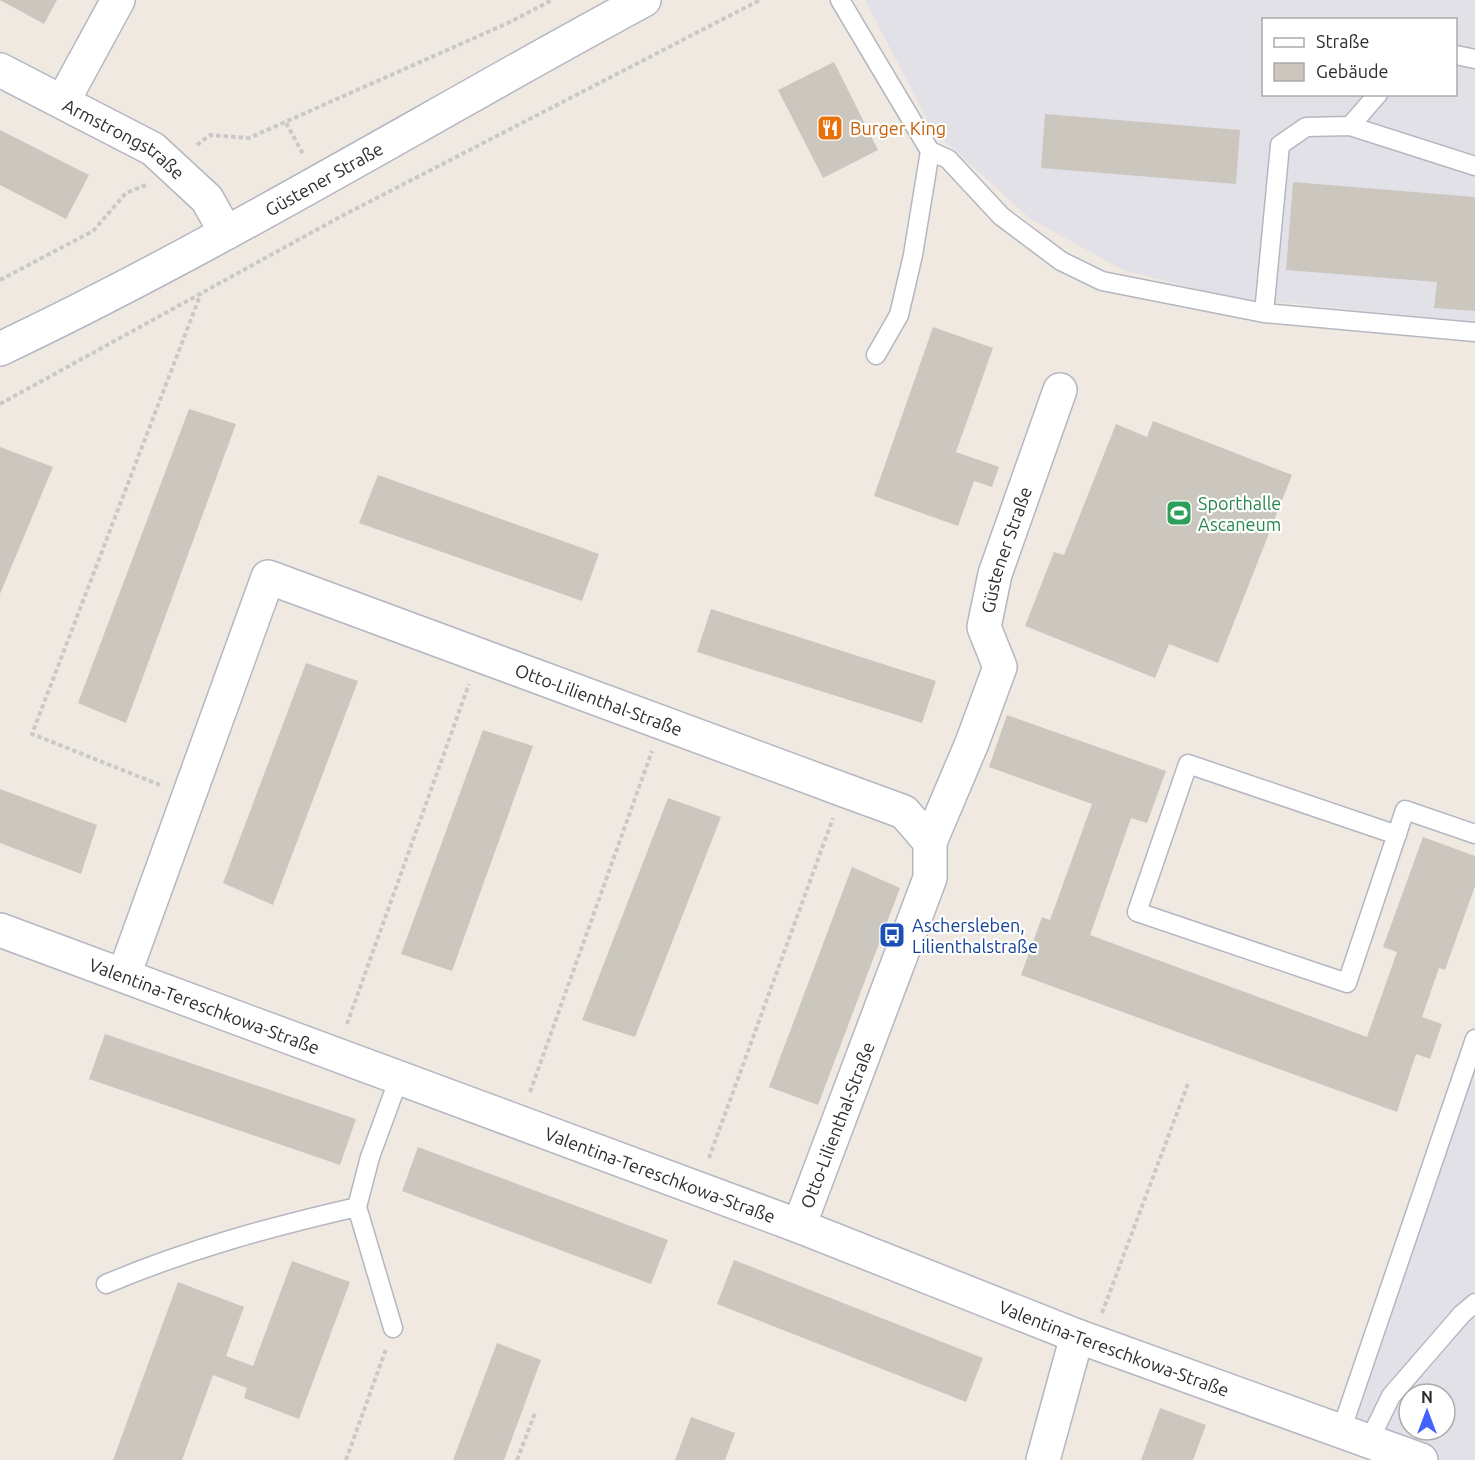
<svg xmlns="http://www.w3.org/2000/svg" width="1475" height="1460" viewBox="0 0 1475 1460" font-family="Ubuntu,sans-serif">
  <rect width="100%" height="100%" fill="#efe9e1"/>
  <path fill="#e3e1e8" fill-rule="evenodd" d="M865,0H1475V322L1229,297L1123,270L1029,218L932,129ZM1264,20H1456V94H1264Z
    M1475,1039V1460H1425L1341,1431ZM1409,1394H1445V1430H1409Z"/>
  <path fill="#cbc7bf" d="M0,0H57L44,24Z
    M834,62L878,150L823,178L778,90Z
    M1045,114L1240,130L1236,184L1041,168Z
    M0,130L89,175L66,219L0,185Z
    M1293,182L1475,197V311L1434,308L1437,282L1286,270Z
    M933,327L993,348L956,452L999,467L992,487L974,481L958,526L874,496Z
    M189,409L236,424L126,723L78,703Z
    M1153,421L1292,475L1218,663L1169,644L1155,678L1025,626L1054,552L1064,555L1116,424L1147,437Z
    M0,447L53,467L0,594Z
    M378,475L599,554L582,601L359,523Z
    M711,609L936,681L922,723L697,652Z
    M306,663L358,681L273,905L223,883Z
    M1007,715L1166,771L1147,823L1131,818L1090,935L1367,1037L1397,952L1383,947L1423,837L1475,856V886L1445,970L1439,968L1422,1017L1442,1024L1430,1059L1416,1054L1397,1112L1021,975L1042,917L1050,920L1092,804L989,767Z
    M483,730L533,746L452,971L401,954Z
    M0,789L97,825L81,874L0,843Z
    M668,798L721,817L635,1037L582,1020Z
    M852,867L900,888L818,1105L769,1087Z
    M105,1034L356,1119L340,1165L89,1079Z
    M418,1147L668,1240L651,1284L402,1191Z
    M734,1260L983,1358L966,1402L717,1304Z
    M292,1261L350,1282L299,1419L244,1398L247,1388L213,1375L182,1460H113L178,1282L244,1307L226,1356L253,1366Z
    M497,1343L541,1360L504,1460H453Z
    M1160,1408L1206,1425L1193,1460H1141Z
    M691,1417L735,1433L725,1460H675Z"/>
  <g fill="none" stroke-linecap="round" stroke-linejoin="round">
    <g stroke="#b4b7c1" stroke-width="21">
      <path id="lane" d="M840,0L930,151L913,255L899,315L876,355
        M1456,55L1475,59
        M1350,126L1378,94
        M930,151L948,159L1001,216L1061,261L1102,281L1264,313L1475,332
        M1264,313L1280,145L1306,127L1350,126L1475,166
        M1397,835L1188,764L1137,912L1347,983L1405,810L1475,834
        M106,1284C189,1249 270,1227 357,1207
        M393,1328L357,1207L370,1157L399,1078
        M1341,1431L1475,1039
        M1369,1441L1391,1396L1462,1314L1475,1303"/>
    </g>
    <g stroke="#b4b7c1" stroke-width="36">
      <g id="street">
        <path id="s1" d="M0,70L153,149L207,199L226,233"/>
        <path d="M63,101L118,0"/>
        <path id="s2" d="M930,842L972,743L1000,667L984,627L995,574L1060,390"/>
        <path id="s3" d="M0,930L799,1226L1077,1336L1421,1460"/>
        <path id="s4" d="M124,975L268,577L844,790L904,812L930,842V878L799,1226"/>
        <path d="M1043,1460L1077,1336"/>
      </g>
    </g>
    <g stroke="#b4b7c1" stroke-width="36">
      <g id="secondary">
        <path id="s5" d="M0,349C221,244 429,116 644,0"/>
      </g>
    </g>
    <path stroke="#c9c9c9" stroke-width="4" stroke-dasharray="4.5 3" stroke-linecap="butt" d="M286,123L303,154
      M197,145L210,135L249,138L508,23L552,0
      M0,280L93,231L126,193L146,185
      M0,404L338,218L760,0
      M160,785L32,734L201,293
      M347,1024L469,684
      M530,1092L652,751
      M709,1158L833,818
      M1102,1313L1189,1081
      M346,1460L386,1349
      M517,1460L535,1413"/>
    <use href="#lane" stroke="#fff" stroke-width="18"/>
    <use href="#street" stroke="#fff" stroke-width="33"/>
    <use href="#secondary" stroke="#fff" stroke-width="33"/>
  </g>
  <defs>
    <g id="restaurant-square" transform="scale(1.35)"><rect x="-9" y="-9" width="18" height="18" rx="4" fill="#e8710a" stroke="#fff"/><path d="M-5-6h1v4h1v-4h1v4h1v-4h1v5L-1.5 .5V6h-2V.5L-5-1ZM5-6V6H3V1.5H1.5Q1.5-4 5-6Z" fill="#fff"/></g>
    <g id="stadium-square" transform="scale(1.35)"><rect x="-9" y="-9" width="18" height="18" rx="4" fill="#2e9e5b" stroke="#fff"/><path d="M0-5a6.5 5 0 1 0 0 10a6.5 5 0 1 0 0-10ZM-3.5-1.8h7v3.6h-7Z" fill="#fff"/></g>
    <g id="bus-square" transform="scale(1.35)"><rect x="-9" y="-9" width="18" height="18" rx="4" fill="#1a4fb4" stroke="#fff"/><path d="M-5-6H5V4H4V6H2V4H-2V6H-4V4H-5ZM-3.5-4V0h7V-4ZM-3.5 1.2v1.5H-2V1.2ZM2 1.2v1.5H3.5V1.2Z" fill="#fff"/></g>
  </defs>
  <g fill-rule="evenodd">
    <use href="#restaurant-square" x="830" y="128"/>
    <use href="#stadium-square" x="1179" y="513"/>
    <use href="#bus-square" x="892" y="935"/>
  </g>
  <g text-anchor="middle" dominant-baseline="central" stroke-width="4.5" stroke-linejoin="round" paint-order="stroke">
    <g font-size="18" fill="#c56008" stroke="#fff" text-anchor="start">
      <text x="850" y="128">Burger King</text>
    </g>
    <g font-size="18" fill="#2e2e2e" stroke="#fff">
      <text stroke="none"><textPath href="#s1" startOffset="142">Armstrongstraße</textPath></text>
      <text stroke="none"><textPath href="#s5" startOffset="366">Güstener Straße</textPath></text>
      <text stroke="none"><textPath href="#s2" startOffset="312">Güstener Straße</textPath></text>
      <text stroke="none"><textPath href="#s4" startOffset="776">Otto-Lilienthal-Straße</textPath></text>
      <text stroke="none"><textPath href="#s3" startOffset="218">Valentina-Tereschkowa-Straße</textPath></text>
      <text transform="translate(837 1125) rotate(-69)">Otto-Lilienthal-Straße</text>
      <text stroke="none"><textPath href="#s3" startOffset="704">Valentina-Tereschkowa-Straße</textPath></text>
      <text stroke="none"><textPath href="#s3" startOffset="1190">Valentina-Tereschkowa-Straße</textPath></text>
    </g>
    <g font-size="18" fill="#27864d" stroke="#fff" text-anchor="start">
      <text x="1198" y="503">Sporthalle<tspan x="1198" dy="21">Ascaneum</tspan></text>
    </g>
    <g font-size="18" fill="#164399" stroke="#fff" text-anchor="start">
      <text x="912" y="925">Aschersleben,<tspan x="912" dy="21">Lilienthalstraße</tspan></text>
    </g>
  </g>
  <rect x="1262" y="18" width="195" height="78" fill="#ffffff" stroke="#ababab" stroke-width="1.5"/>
  <rect x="1274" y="38" width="30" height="9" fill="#ffffff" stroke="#ababab" stroke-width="1.5"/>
  <text x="1316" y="48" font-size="18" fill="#2e2e2e">Straße</text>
  <rect x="1274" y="63" width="30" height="18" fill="#cbc7bf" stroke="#ababab" stroke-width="1.5"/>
  <text x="1316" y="78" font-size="18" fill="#2e2e2e">Gebäude</text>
  <g transform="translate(1427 1412)"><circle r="28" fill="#ffffff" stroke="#ababab" stroke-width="1.5"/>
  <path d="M0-4.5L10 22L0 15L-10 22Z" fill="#4264fb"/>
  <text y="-9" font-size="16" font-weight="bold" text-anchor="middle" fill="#2e2e2e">N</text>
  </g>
</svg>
